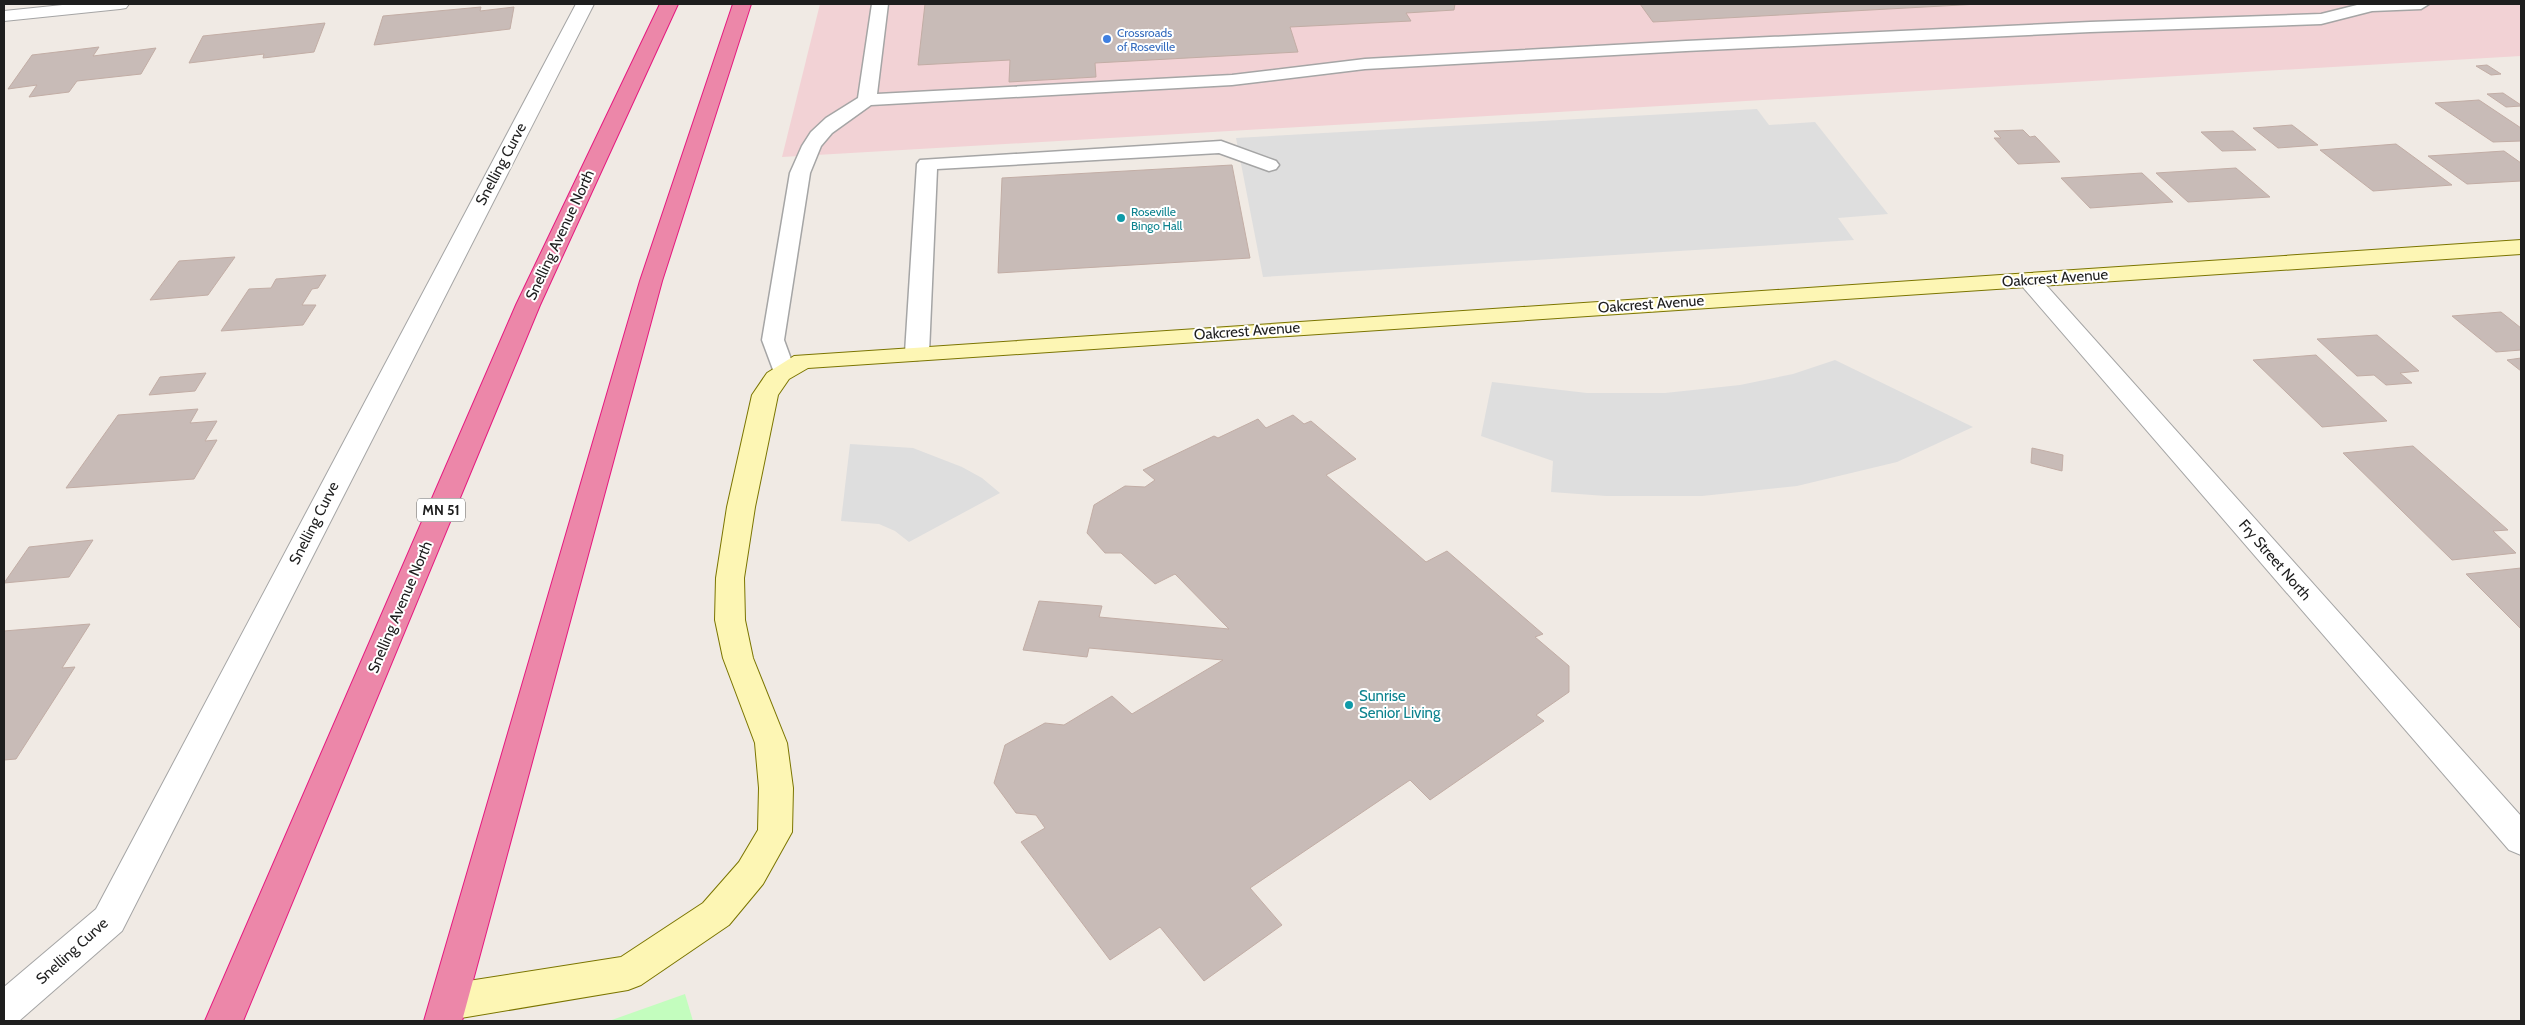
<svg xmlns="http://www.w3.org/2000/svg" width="2525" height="1025" viewBox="0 0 2525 1025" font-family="Cabin,sans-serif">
  <rect width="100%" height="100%" fill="#f0eae4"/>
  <path fill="#f2d2d5" d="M820,4H2521V56L782,157Z"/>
  <path fill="#c3fdbe" d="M685,994L693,1021H609Z"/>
  <path fill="#dedede" d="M1757,109L1769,125L1815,122L1888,214L1838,218L1854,240L1263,277L1236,138Z
    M1835,360L1973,427L1897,462L1797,486L1702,496H1606L1551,492L1553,461L1481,436L1492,382L1587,393H1665L1740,385L1793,374Z
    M850,444L913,448L962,467L982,478L1000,493L909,542L895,531L879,524L841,521Z"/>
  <path fill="#c8bbb7" stroke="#c2ada5" d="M925,4H1455L1454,10L1406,13L1411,21L1290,27L1298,52L1095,63L1096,77L1009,82L1010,60L918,65Z
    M1640,4H1979L1653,22Z
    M481,7L480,11L514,7L510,29L374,45L383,16Z
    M325,23L314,52L263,58L264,54L189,63L203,36Z
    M99,47L93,56L156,48L141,74L77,81L69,92L29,97L37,85L8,89L32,55Z
    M2487,65L2501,74L2491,75L2476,66Z
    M2503,93L2521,105V106L2506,107L2487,94Z
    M2479,100L2521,128V141L2493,142L2435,103Z
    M2292,125L2318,145L2278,148L2253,128Z
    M2023,130L2030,137L2035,136L2060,162L2018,164L1994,138H2001L1994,131Z
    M2233,131L2256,150L2222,151L2201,132Z
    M2396,144L2452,185L2373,191L2320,150Z
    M2504,151L2521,163V181L2467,184L2428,156Z
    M1232,165L1250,258L998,273L1002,178Z
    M2236,168L2270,197L2188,202L2156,173Z
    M2142,173L2173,202L2090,208L2061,178Z
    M235,257L208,295L150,300L179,261Z
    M326,275L318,288L312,289L302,305H316L303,325L221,331L249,289L271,288L276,279Z
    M2501,312L2521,328V350L2496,352L2452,316Z
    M2377,335L2419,371L2400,373L2412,383L2386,385L2374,375L2357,376L2317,339Z
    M2316,355L2387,421L2322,427L2253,360Z
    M2521,358V371L2507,360Z
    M206,373L195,391L149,395L160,377Z
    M198,409L190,423L217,421L205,441L217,440L194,479L66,488L118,415Z
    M1293,415L1304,424L1311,421L1356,459L1326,475L1426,562L1447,551L1543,634L1535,637L1569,666V692L1536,715L1544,721L1430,800L1410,780L1250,888L1282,925L1204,981L1160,927L1110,960L1021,842L1045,828L1036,815L1016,813L994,783L1005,745L1045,723L1064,725L1112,696L1132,714L1223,660L1089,648L1087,657L1023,650L1039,601L1102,606L1099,617L1229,629L1175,574L1155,584L1121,553H1105L1087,533L1094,505L1125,486L1145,487L1155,480L1143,470L1214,436L1218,438L1258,419L1266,428Z
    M2413,446L2508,530L2493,531L2516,553L2452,560L2343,453Z
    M2032,448L2063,455L2062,471L2031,463Z
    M93,540L69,577L4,583L29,547Z
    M2521,568V629L2466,574Z
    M90,624L62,668L75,667L16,759L4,760V631Z"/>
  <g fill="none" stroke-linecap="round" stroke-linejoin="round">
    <g stroke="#a5a5a5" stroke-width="3">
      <path id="lane" d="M872,4H888L877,94L1232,75L1365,59L1686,41L2090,22L2321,14L2361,4H2429L2421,9L2372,11L2321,24L2090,32L1686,51L1365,69L1232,85L871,105L832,133L821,146L810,173L784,340L795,370L791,375L783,377L775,375L762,340L790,173L802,146L811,132L826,118L858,98Z
        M1221,141L1276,161L1279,165L1276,169L1269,171L1219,153L937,169L929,353L925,358L917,360L909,358L905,353L917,164L920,160Z"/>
    </g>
    <g stroke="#a5a5a5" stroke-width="2">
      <path id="street" d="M72,4H129L126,8L120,9L4,21V11Z
        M576,4H594L122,931L19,1021H4V987L96,909Z
        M2029,273L2037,275L2521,816V855L2509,850L2021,285L2018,280L2021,275Z"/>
    </g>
    <g stroke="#7b7500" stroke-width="2">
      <path id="secondary" d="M2521,240V254L808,368L789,379L778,395L755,507L744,578L745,620L753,658L787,743L793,788L792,832L763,884L729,925L641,985L628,990L449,1020L436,1014L430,1002L436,990L449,984L621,957L703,903L739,862L758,830L759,788L755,743L723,658L715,620L716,578L727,507L752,395L767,373L794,356Z"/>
    </g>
    <g stroke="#e5197f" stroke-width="2">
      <path id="highway" d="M660,4H678L540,305L243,1021H205L516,305Z
        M733,4H751L662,281L462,1021H424L640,281Z"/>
    </g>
    <use href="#lane" fill="#fff" fill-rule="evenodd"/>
    <use href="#street" fill="#fff" fill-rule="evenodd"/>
    <use href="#secondary" fill="#fdf6b4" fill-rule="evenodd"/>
    <use href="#highway" fill="#ec87a9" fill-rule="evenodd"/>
  </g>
  <circle fill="#3f7fe0" stroke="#fff" stroke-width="2" cx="1107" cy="39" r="5"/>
  <g fill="#0f9aa8" stroke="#fff" stroke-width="2">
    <circle cx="1121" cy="218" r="5"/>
    <circle cx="1349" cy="705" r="5"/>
  </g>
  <g text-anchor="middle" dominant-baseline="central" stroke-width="4" stroke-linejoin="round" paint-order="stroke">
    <g font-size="12" fill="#366cbe" stroke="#fff" text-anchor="start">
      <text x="1117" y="32">Crossroads<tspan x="1117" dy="14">of Roseville</tspan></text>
    </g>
    <g font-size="12" fill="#0d838f" stroke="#fff" text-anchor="start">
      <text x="1131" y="211">Roseville<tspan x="1131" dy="14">Bingo Hall</tspan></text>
    </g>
    <rect fill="#fff" stroke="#626262" stroke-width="1" x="417" y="498.5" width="48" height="23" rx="4"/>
    <g font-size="14" font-weight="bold" fill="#1e1e1e">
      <text x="441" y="510">MN 51</text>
    </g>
    <g font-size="15" fill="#1e1e1e" stroke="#fff">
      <text transform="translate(501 164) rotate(-62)">Snelling Curve</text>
      <text transform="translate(560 235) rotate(-65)">Snelling Avenue North</text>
      <text transform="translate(2055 278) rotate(-4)">Oakcrest Avenue</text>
      <text transform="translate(1651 304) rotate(-4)">Oakcrest Avenue</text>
      <text transform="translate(1247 331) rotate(-4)">Oakcrest Avenue</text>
      <text transform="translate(314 523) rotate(-63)">Snelling Curve</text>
      <text transform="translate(2275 560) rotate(49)">Fry Street North</text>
      <text transform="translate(400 607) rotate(-67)">Snelling Avenue North</text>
      <text transform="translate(72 951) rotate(-42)">Snelling Curve</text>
    </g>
    <g font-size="15" fill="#0d838f" stroke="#fff" text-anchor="start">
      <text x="1359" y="696">Sunrise<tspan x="1359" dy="17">Senior Living</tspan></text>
    </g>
  </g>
  <rect width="2525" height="1025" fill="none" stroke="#1e1e1e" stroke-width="10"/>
</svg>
